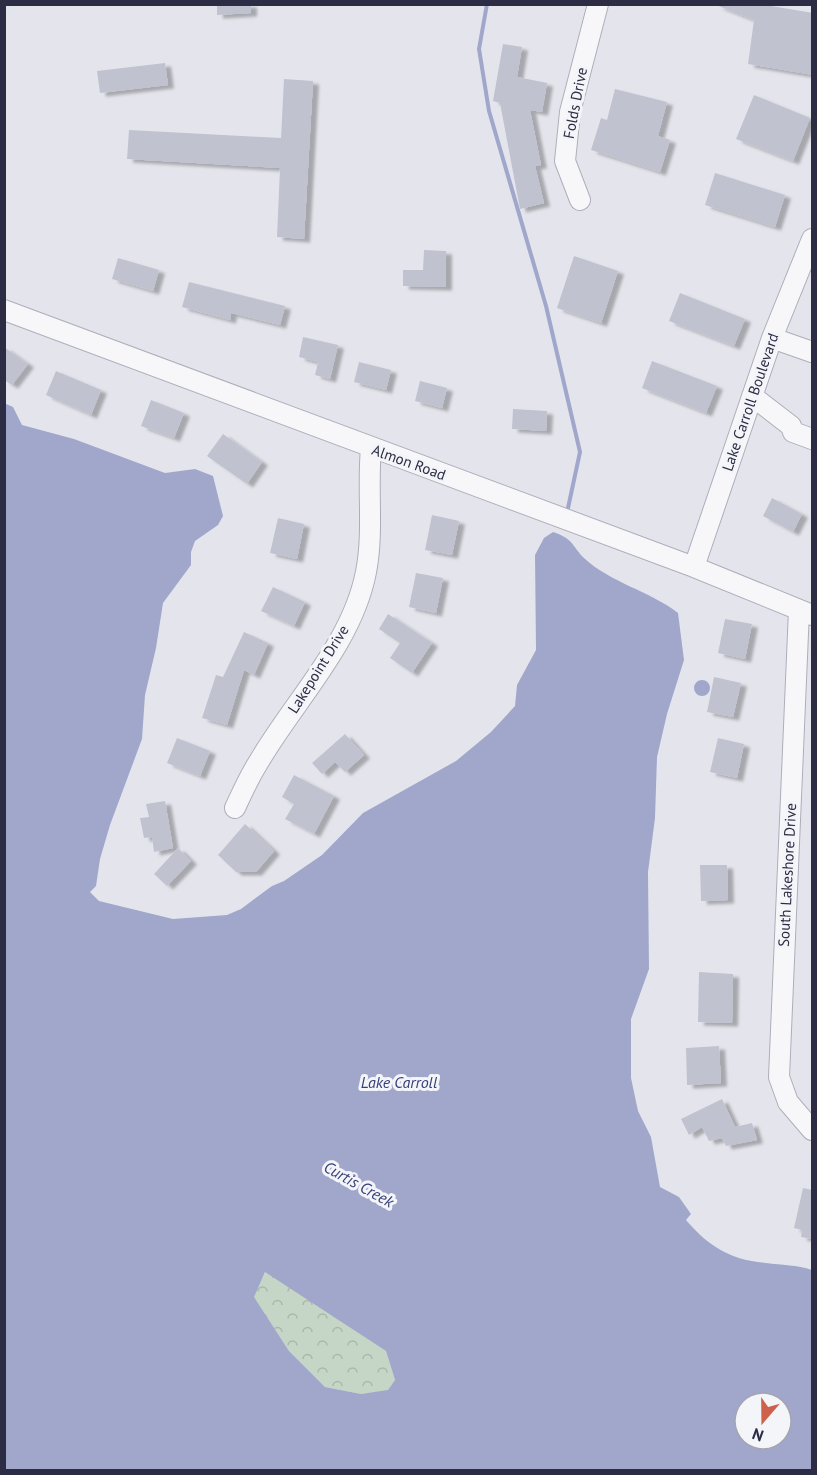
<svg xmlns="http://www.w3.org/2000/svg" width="817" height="1475" viewBox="0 0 817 1475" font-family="'PT Sans',sans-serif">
  <defs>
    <pattern id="forest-crowns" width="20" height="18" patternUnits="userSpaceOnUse" patternTransform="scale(1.5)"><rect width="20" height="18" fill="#c5d6c6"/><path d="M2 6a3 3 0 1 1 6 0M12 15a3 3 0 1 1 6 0" fill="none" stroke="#a9b8ab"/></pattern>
    <filter id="shadow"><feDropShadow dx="6" dy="3.5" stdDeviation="1.5" flood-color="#0004"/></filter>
  </defs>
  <rect width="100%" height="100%" fill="#e4e5ec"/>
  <path fill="url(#forest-crowns)" d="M266,1271L386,1351L395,1380L388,1391L361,1394L325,1387L289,1351L253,1296Z"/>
  <path fill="#a0a7cb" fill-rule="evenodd" d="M4,403L13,407L22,425L74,439L165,473L195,469L213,476L223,516L218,525L195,541L191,552V565L163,603L156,648L145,695L142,739L110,825L100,859L96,886L90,892L99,901L173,919L227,915L241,909L272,886L284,881L322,855L363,813L456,761L491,732L515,706L517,685L536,650L535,555L544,538L553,532C574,539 571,545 584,558C611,583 650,591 678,613L684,660L667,714L657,757L655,818L648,872L649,969L631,1019V1078L638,1111L651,1137L660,1187L679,1197L691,1214L686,1220C709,1247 731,1260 766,1263C782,1265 797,1265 812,1270V1470H5ZM265,1272L386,1351L395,1380L388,1390L361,1394L325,1387L289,1351L254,1297ZM745,1403H781V1439H745Z
    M694 688a8 8 0 1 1 16 0a8 8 0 1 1-16 0Z"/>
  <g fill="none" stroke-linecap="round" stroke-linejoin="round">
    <path stroke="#a0a7cb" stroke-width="4" d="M487,4L479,49L489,111L546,306L580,452L568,508"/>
  </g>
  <path fill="#c1c2cf" filter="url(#shadow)" d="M217,4H251V13L217,15Z
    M725,4H759L813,13V75L748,64L754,20L716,5Z
    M503,44L522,47L517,77L547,83L542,112L530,110L541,165L535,166L544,203L520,209L500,103L493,101Z
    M165,63L168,85L100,93L97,71Z
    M284,79L313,81L304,239L277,237L280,168L127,159L129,130L281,138Z
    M615,89L667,102L658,136L670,140L660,172L591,150L601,118L607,120Z
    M754,95L810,118L793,161L736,139Z
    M715,173L785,195L775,227L705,205Z
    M424,250L446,251V287L403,286V270H423Z
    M574,256L618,271L601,323L557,308Z
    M118,258L159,270L153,291L112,279Z
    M189,282L285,306L280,325L231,313L230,320L182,307Z
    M680,293L745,319L734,346L669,321Z
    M303,337L338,345L330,379L315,375L318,362L299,357Z
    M4,347L28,364L12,385L4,380Z
    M652,361L717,386L706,413L642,388Z
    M359,362L391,370L386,390L354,382Z
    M56,371L101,390L91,415L46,395Z
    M420,381L447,388L442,408L415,401Z
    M151,400L184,413L174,438L141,426Z
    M513,409L547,411L546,431L512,429Z
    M223,434L262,462L247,484L207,456Z
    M772,498L802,514L793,532L763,516Z
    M432,515L459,521L452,555L425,550Z
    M278,518L304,524L297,559L270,553Z
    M416,573L443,578L436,613L409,607Z
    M273,587L305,602L294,626L261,611Z
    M388,614L432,643L412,673L390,658L400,643L379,629Z
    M725,619L752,624L745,659L718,653Z
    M244,632L268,643L254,675L244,670L227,725L202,718L216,675L223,677Z
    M714,677L741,683L733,717L707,712Z
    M345,734L364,755L345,772L335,762L322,774L312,763Z
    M177,738L210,751L200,776L167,763Z
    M718,738L744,744L737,778L710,772Z
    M294,775L334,796L314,834L285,819L294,804L282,797Z
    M165,801L173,848L154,852L152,837L144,838L140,818L149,817L146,804Z
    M245,824L274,851L256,872H236L218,855Z
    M178,848L191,861L167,886L154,874Z
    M700,865H727L728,900L701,901Z
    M699,972L733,974L732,1023L698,1022Z
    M719,1046L721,1083L687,1085L686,1048Z
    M722,1099L735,1127L752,1123L757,1140L726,1146L722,1138L709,1141L702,1127L689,1135L681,1119Z
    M803,1188L813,1190V1239L801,1237L802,1230L794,1228Z"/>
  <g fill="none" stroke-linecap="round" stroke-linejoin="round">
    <g stroke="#adaeba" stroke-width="22">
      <path id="minor" d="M580,200L565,161L570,112L598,4
        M4,310L694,567L812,615
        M772,338L812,352
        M752,396L791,426L793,432L812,439
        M694,567L772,338L812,239
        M799,610L779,1077L788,1102L812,1130
        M235,808C242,793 249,777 258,763C294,701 352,644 366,572C374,531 367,489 371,448"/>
    </g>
    <use href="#minor" stroke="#f7f7fa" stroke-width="20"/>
  </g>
  <g text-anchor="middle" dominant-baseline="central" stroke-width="6" stroke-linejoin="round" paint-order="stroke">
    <g font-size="15" fill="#2c2d44" stroke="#f4f5f9">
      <text transform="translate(575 103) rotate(-79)">Folds Drive</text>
      <text transform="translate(750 402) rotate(-71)">Lake Carroll Boulevard</text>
      <text transform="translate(409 462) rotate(20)">Almon Road</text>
      <text transform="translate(318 669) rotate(-58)">Lakepoint Drive</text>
      <text transform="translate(787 875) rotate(-87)">South Lakeshore Drive</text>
    </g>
    <g font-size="16" font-style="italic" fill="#363f78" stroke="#f4f5f9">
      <text x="399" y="1082">Lake Carroll</text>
      <text transform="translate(359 1184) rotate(29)">Curtis Creek</text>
    </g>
  </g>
  <rect width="817" height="1475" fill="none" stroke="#2c2d44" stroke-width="12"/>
  <g transform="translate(763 1421) rotate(200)"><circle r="28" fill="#f4f5f9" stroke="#a4a5b1" stroke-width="1.5"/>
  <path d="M0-4.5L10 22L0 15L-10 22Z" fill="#ce614c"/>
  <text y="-9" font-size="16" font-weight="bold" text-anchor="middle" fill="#2c2d44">N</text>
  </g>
</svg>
